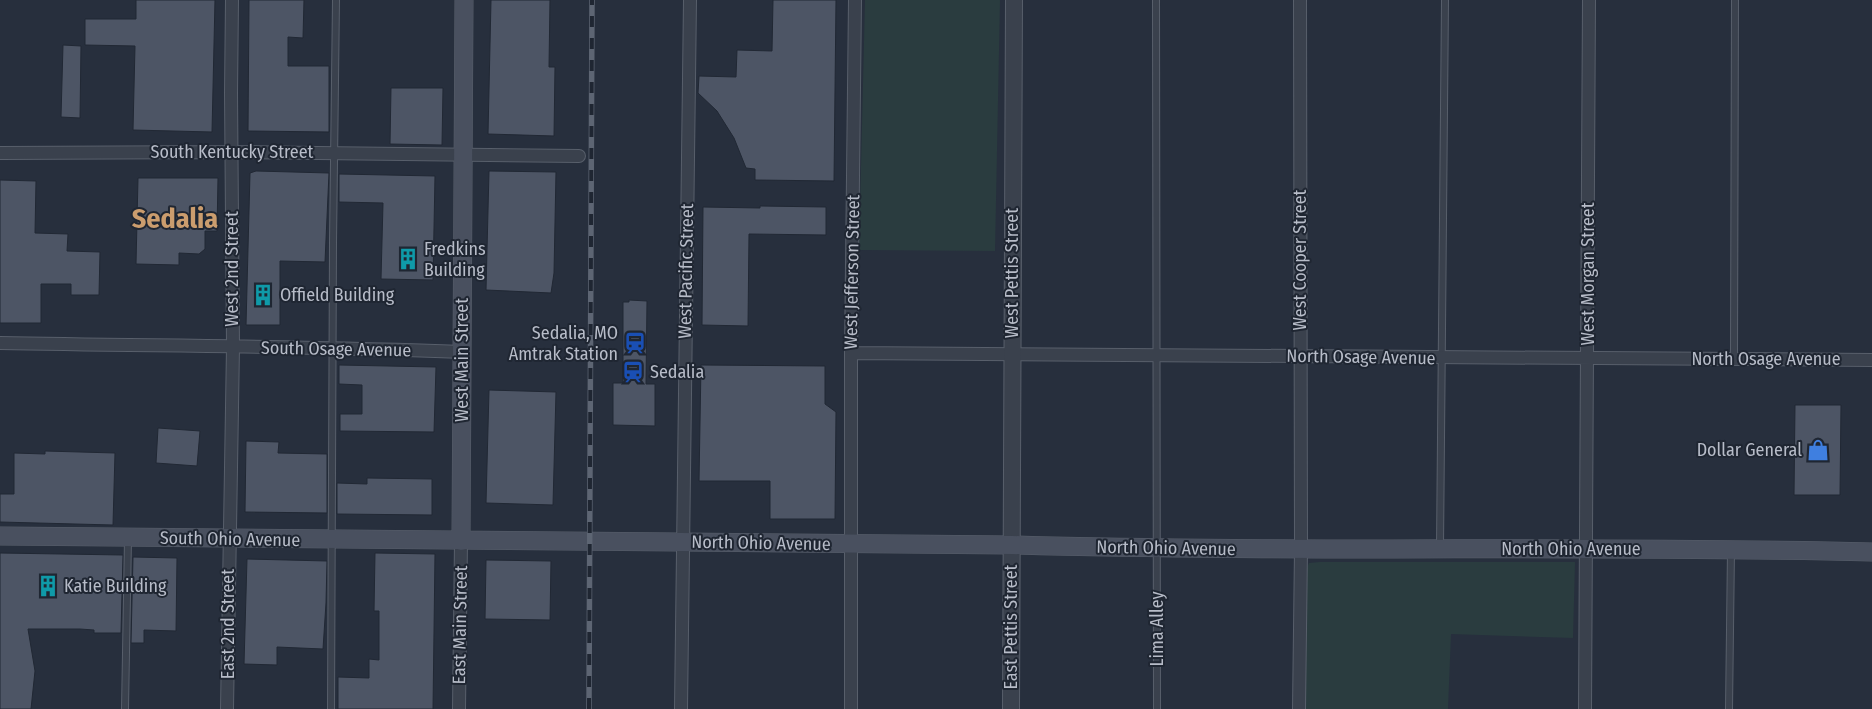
<svg xmlns="http://www.w3.org/2000/svg" width="1872" height="709" viewBox="0 0 1872 709" font-family="'Fira Sans Condensed',sans-serif">
  <rect width="100%" height="100%" fill="#272f3d"/>
  <path fill="#2a3c3f" d="M865,0H1000L995,251L859,250Z
    M1320,562H1575L1573,638L1451,634L1448,709H1306V570L1309,563Z"/>
  <path fill="#4d5565" stroke="#212834" d="M136,0H215L212,132L133,130L135,46L85,45V19H136Z
    M249,0H304L303,38L288,37V66H329V132L248,131Z
    M491,0H550L549,67H555L554,136L488,134Z
    M773,0H836L834,181L755,180V169L746,168L734,138L717,111L698,93L699,76L736,77L737,50L772,51Z
    M63,45L81,46L80,118L61,117Z
    M391,88H443L442,145L390,144Z
    M256,171L329,173L325,262L280,261V325H246L250,173Z
    M489,171L556,172L554,273L551,293L486,290Z
    M339,174L435,176L433,280L381,279L383,203L339,202Z
    M138,178H218L217,231H205V249L199,254L179,253V265L136,264Z
    M0,180L36,181L35,233L68,234L67,251L100,252L99,295H71V284H41V323H0Z
    M760,206L826,207V235L749,234L748,326L702,325L703,207L760,208Z
    M629,300L647,301L646,384H655V426L613,425V383H623V302H629Z
    M339,365L436,367L434,432L340,431V414H362V385L339,384Z
    M701,365L825,366V404L836,412L835,519H770V481H699Z
    M489,390L556,392L553,505L486,503Z
    M1795,405H1841L1840,495H1794Z
    M158,428L200,431L197,466L156,463Z
    M246,441L279,442L278,453L327,454V513L245,512Z
    M45,451L115,453L113,525L0,522V494H14V453L45,454Z
    M367,478L432,479V515L337,514V483L367,484Z
    M0,553L123,555L121,633H94V630L80,629H28L35,671L31,709H0Z
    M375,553L435,554L433,709H338V677L369,678V659L379,660V611H374Z
    M133,557L177,558L176,631L144,630V643H131Z
    M247,559L327,561L326,603L323,649L277,647V665L244,664Z
    M486,560L551,561L550,620L485,619Z"/>
  <g fill="none" stroke-linecap="round" stroke-linejoin="round">
    <g stroke="#585f6b" stroke-width="8">
      <path id="service" d="M1156,0L1157,709
        M1734,359L1735,0
        M1440,548L1445,0
        M125,709L128,539
        M331,709L333,243L336,0
        M1729,709L1731,550"/>
    </g>
    <g stroke="#585f6b" stroke-width="14">
      <path id="minor" d="M0,153L231,152L579,156
        M0,343C154,346 308,346 462,352
        M851,353L1872,360
        M227,709L233,347L231,93L232,0
        M459,709L461,541
        M681,709L690,0
        M851,709V353L855,0
        M1299,709L1301,549L1300,0
        M1585,709L1589,0"/>
    </g>
    <g stroke="#585f6b" stroke-width="18">
      <path id="tertiary" d="M1011,709L1014,0"/>
    </g>
    <g stroke="#585f6b" stroke-width="19">
      <path id="secondary" d="M0,536L1012,545C1298,553 1585,545 1872,552
        M461,541L464,0"/>
    </g>
    <use href="#service" stroke="#3a414d" stroke-width="6"/>
    <use href="#minor" stroke="#3a414d" stroke-width="12"/>
    <use href="#tertiary" stroke="#3a414d" stroke-width="16"/>
    <use href="#secondary" stroke="#49505f" stroke-width="18"/>
    <g stroke="#5d6573" stroke-width="5.5">
      <path id="rail" d="M589,709L592,0"/>
    </g>
    <use href="#rail" stroke="#1f2632" stroke-width="4" stroke-dasharray="11" stroke-linecap="butt"/>
  </g>
  <defs>
    <g id="building-bare" transform="scale(1.725)"><path d="M-4-6H4V6H1V3H-1V6H-4ZM-2.5-4.3h1.7v1.8h-1.7ZM.8-4.3h1.7v1.8H.8ZM-2.5-1h1.7V.8h-1.7ZM.8-1h1.7V.8H.8Z" fill="#0f9aa8" stroke="#1f2632" stroke-width="2.5" paint-order="stroke"/></g>
    <g id="station-bare" transform="scale(1.725)"><path d="M-3-6H3Q5-6 5-4V2Q5 4 3 4L4.5 6H3L1.5 4h-3L-3 6H-4.5L-3 4Q-5 4-5 2V-4Q-5-6-3-6ZM-3.5-4v3h7v-3ZM-3.5 1v1.5H-2V1ZM2 1v1.5H3.5V1Z" fill="#1a4fb4" stroke="#1f2632" stroke-width="2.5" paint-order="stroke"/></g>
    <g id="shop-bare" transform="scale(1.725)"><path d="M-5-2.5h2.3a2.7 3.5 0 0 1 5.4 0H5L5.5 6h-11ZM-1.5-2.5h3a1.5 2.3 0 0 0-3 0Z" fill="#3f7fe0" stroke="#1f2632" stroke-width="2.5" paint-order="stroke"/></g>
  </defs>
  <g fill-rule="evenodd">
    <use href="#building-bare" x="408" y="259"/>
    <use href="#building-bare" x="263" y="295"/>
    <use href="#station-bare" x="635" y="343"/>
    <use href="#station-bare" x="633" y="372"/>
    <use href="#shop-bare" x="1818" y="450"/>
    <use href="#building-bare" x="48" y="586"/>
  </g>
  <g text-anchor="middle" dominant-baseline="central" stroke-width="4" stroke-linejoin="round" paint-order="stroke">
    <g font-size="18" fill="#b7bcc8" stroke="#1f2632">
      <text x="232" y="152">South Kentucky Street</text>
      <text transform="translate(1300 260) rotate(-90)">West Cooper Street</text>
      <text transform="translate(232 269) rotate(-90)">West 2nd Street</text>
      <text transform="translate(686 271) rotate(-89)">West Pacific Street</text>
      <text transform="translate(852 272) rotate(-89)">West Jefferson Street</text>
      <text transform="translate(1012 273) rotate(-90)">West Pettis Street</text>
      <text transform="translate(1588 274) rotate(-90)">West Morgan Street</text>
      <text transform="translate(336 349) rotate(1)">South Osage Avenue</text>
      <text transform="translate(1361 357) rotate(1)">North Osage Avenue</text>
      <text x="1766" y="359">North Osage Avenue</text>
      <text transform="translate(462 360) rotate(-90)">West Main Street</text>
      <text transform="translate(230 539) rotate(1)">South Ohio Avenue</text>
      <text transform="translate(761 543) rotate(1)">North Ohio Avenue</text>
      <text transform="translate(1166 548) rotate(1)">North Ohio Avenue</text>
      <text x="1571" y="549">North Ohio Avenue</text>
      <text transform="translate(228 624) rotate(-90)">East 2nd Street</text>
      <text transform="translate(460 625) rotate(-89)">East Main Street</text>
      <text transform="translate(1011 627) rotate(-90)">East Pettis Street</text>
      <text transform="translate(1157 629) rotate(-90)">Lima Alley</text>
    </g>
    <g font-size="18" fill="#b7bcc8" stroke="#1f2632" text-anchor="start">
      <text x="424" y="249">Fredkins<tspan x="424" dy="21">Building</tspan></text>
      <text x="280" y="295">Offield Building</text>
      <text x="618" y="333" text-anchor="end">Sedalia, MO<tspan x="618" dy="21">Amtrak Station</tspan></text>
      <text x="650" y="372">Sedalia</text>
      <text x="1802" y="450" text-anchor="end">Dollar General</text>
      <text x="64" y="586">Katie Building</text>
    </g>
    <g font-size="28" font-weight="bold" fill="#cb9d6e" stroke="#1f2632">
      <text x="175" y="218">Sedalia</text>
    </g>
  </g>
</svg>
